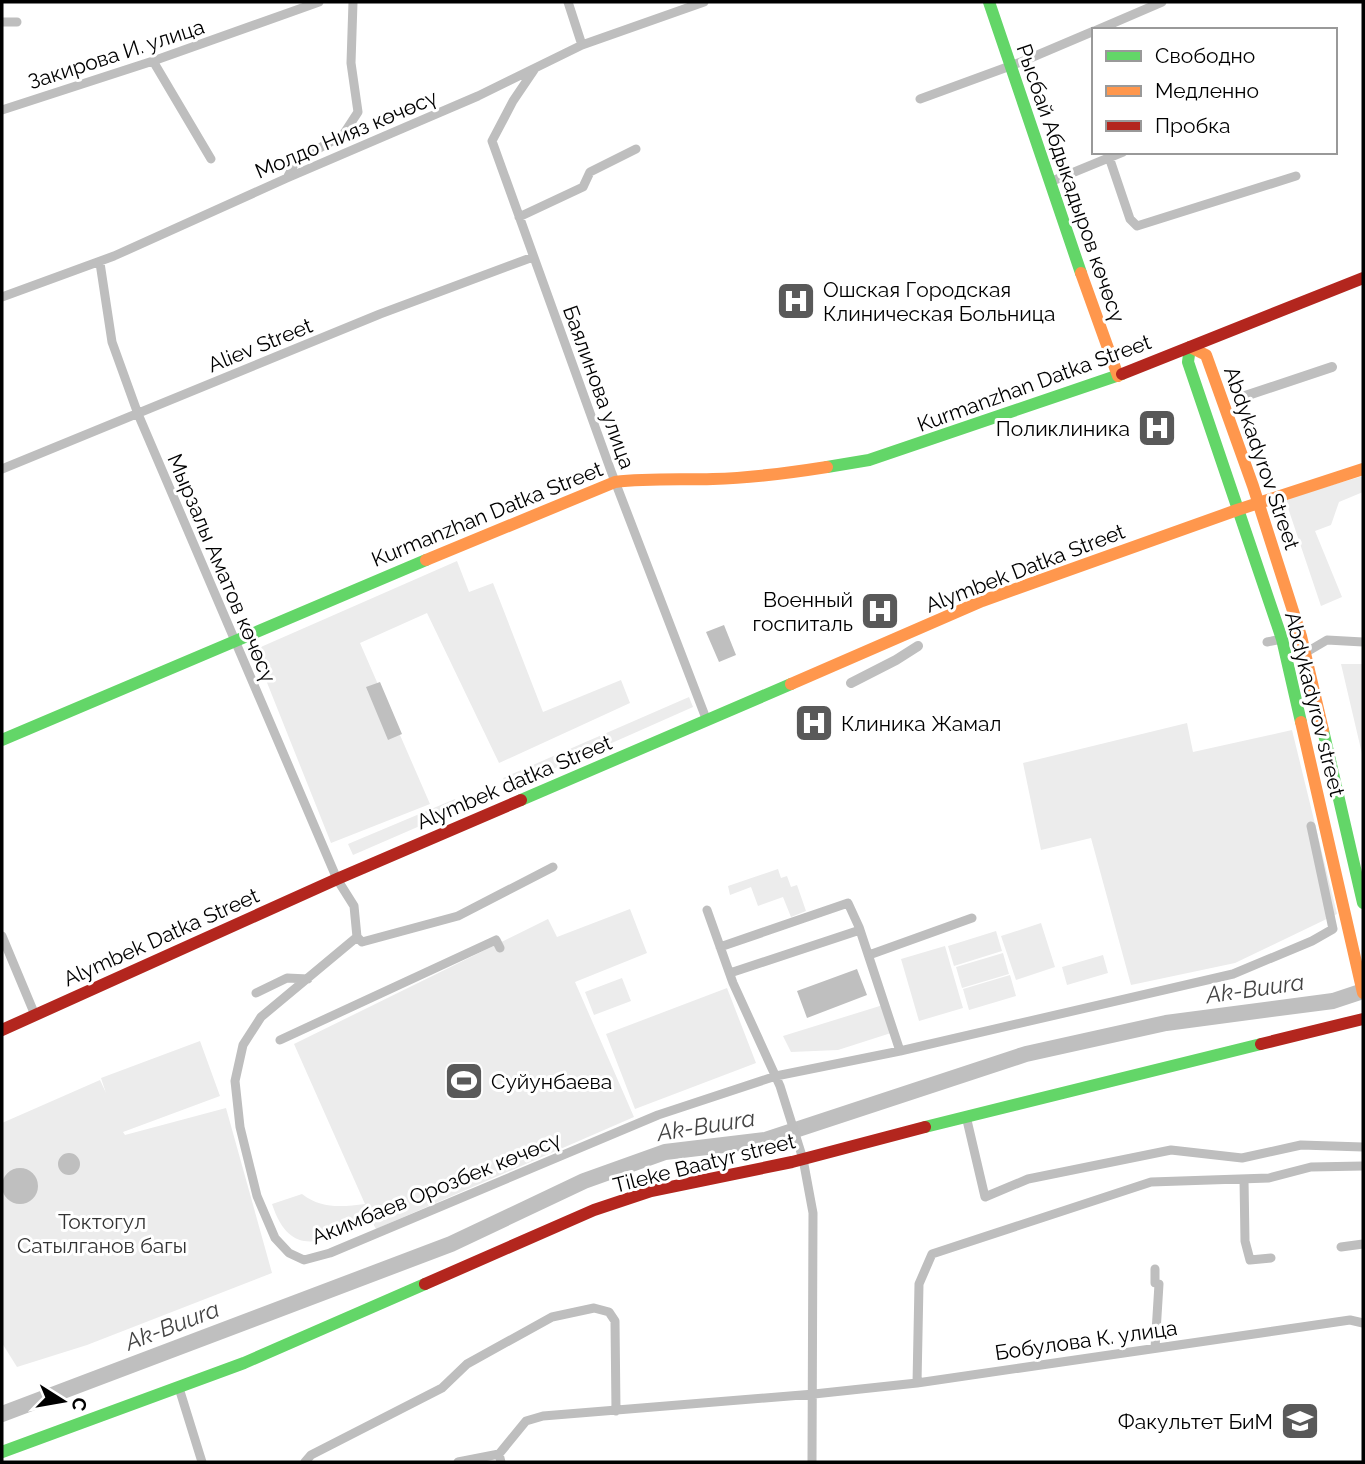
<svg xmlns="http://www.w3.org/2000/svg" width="1365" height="1464" viewBox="0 0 1365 1464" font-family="Raleway,sans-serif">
  <rect width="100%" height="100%" fill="#fff"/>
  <path fill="#ececec" d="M1363,476V492L1339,502L1331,525L1315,531L1342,597L1321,606L1285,499Z
    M457,561L469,592L493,583L543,712L621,680L630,703L499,763L427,613L360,643L430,804L331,843L254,650Z
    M1341,664H1363V758Z
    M689,697L693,707L508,789L503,778Z
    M1187,723L1193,752L1292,730L1337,914L1235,963L1131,985L1091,838L1041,850L1023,763Z
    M455,799L459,809L353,855L348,844Z
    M778,869L781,878L787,876L791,887L797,885L806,911L791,917L783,897L758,906L751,887L730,895L728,886Z
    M630,909L647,953L575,982L634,1117L376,1229L371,1220C330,1237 292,1265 272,1204L302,1194C321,1209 342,1207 365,1204L294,1044L548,919L557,937Z
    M1041,923L1055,967L1016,980L1001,936Z
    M996,931L1002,951L954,966L948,946Z
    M945,946L963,1008L919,1021L901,959Z
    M1003,953L1009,974L962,988L956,967Z
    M1103,955L1108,973L1067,985L1062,967Z
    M1010,975L1016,996L969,1010L963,989Z
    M622,978L631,1001L594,1015L585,992Z
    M727,988L756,1063L635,1109L606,1034Z
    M883,1005L891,1033L838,1050L791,1052L783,1036Z
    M200,1041L220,1096L123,1132L125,1135L226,1108L272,1273L87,1345L17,1367L2,1343V1123L100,1080L106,1093L101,1078Z"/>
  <path fill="#bfbfbf" d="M724,625L736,655L719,662L706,632Z
    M380,682L402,734L388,740L366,687Z
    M857,969L867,995L807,1018L797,991Z
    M58 1164a11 11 0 1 1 22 0a11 11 0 1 1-22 0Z
    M2 1186a18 18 0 1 1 36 0a18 18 0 1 1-36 0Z"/>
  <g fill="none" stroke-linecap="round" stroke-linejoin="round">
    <path stroke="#bfbfbf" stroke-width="10" d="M1245,396L1332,367
      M851,683L896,660L918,646"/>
    <path stroke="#bfbfbf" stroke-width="16" d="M2,1414L451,1244L584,1181L665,1152L765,1140L1026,1054L1166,1023L1333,1001L1363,991"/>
    <path stroke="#bebebe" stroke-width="9" d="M568,2L582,45
      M2,22H17
      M1097,30L1162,2
      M153,61L211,159
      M534,70L513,101L492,141L611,471L707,721
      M920,99L1021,62L1094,31
      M2,110L153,61L319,2
      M1109,157L1130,219L1137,226L1296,176
      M287,178L296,161L343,135L358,112L351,63L353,2
      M1050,182L1123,152
      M519,217L583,187L590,172L636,149
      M100,263L112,342L138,414L337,879L354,906L357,937L261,1017L243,1045L235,1081L240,1127L257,1196L275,1238L289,1253L304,1260L330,1253L658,1115L776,1076L900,1051L859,927L848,903L720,947
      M2,297L114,256L287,178L478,96L582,45L704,2
      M2,469L380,314L533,257
      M1267,642L1282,639
      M1305,653L1327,640L1363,642
      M707,910L733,983L780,1086L803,1159L813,1213L812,1462
      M2,936L35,1015
      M357,937L362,942L458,916L553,867
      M869,955L972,918
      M730,973L860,930
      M256,993L287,978L308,979
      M280,1040L496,940L500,948
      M900,1051L1233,974L1312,941L1333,929L1311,826
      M966,1116L985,1197L1028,1179L1171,1150L1242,1158L1301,1145L1363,1147
      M1244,1179L1245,1241L1250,1260L1271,1258
      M1341,1247L1363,1244
      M1155,1269V1283L1159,1284L1155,1348
      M917,1383L919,1284L932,1254L1151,1182L1269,1178L1311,1167L1363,1166
      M179,1388L202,1462
      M499,1454L526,1421L543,1416L814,1394L917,1383L1350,1320L1363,1323
      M305,1462L311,1455L442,1388L467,1364L552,1317L594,1308L609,1312L615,1321L616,1411
      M458,1462L499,1454L501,1462"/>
    <path stroke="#63d668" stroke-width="12" d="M989,2L1081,273
      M1190,347L1188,362L1282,639L1301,722
      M827,467L869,460L1122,374
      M1323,730L1363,903
      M2,740L426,560
      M521,800L791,684
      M925,1127L1261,1044
      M2,1452L244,1363L425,1284"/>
    <path stroke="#ff974d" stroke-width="12" d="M1081,273L1118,376
      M1190,347L1206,355L1253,486L1301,636L1323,730
      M426,560L615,482C648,478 680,480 713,479C751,478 789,473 827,467
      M791,684L982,601L1237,510L1363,469
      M1301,722L1363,993"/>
    <path stroke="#b3261e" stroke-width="12" d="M1122,374L1363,278
      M2,1030L337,879L521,800
      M1261,1044L1363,1019
      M425,1284L594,1210L651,1191L792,1162L925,1127"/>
  </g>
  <defs>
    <g id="hospital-square" transform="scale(2.0125)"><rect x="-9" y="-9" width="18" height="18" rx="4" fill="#595959" stroke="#fff"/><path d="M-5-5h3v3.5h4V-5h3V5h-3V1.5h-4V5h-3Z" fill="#fff"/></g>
    <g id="stadium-square" transform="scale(2.0125)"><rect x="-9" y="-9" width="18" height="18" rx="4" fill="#595959" stroke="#fff"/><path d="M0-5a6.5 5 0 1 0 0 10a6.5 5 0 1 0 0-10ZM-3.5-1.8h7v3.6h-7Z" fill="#fff"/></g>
    <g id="university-square" transform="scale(2.0125)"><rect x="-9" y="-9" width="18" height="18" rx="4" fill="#595959" stroke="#fff"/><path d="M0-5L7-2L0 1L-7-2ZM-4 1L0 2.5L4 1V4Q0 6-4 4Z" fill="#fff"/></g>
  </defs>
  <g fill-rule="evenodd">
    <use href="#hospital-square" x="796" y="301"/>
    <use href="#hospital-square" x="1157" y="428"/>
    <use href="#hospital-square" x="880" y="611"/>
    <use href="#hospital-square" x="814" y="723"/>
    <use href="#stadium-square" x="464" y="1081"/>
    <use href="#university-square" x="1300" y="1421"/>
  </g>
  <g text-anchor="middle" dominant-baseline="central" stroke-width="6" stroke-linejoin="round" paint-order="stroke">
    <g font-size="21" fill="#000" stroke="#fff">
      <text transform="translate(116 54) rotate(-18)">Закирова И. улица</text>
      <text transform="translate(346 134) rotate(-23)">Молдо Нияз көчөсү</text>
      <text transform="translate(1071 183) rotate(71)">Рысбай Абдыкадыров көчөсү</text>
      <text transform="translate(260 345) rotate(-22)">Aliev Street</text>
      <text transform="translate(1034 383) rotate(-20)">Kurmanzhan Datka Street</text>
      <text transform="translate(599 387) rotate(70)">Баялинова улица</text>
      <text transform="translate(1262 458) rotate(71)">Abdykadyrov Street</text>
      <text transform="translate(487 514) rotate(-22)">Kurmanzhan Datka Street</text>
      <text transform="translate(222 568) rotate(67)">Мырзалы Аматов көчөсү</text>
      <text transform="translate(1025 568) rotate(-21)">Alymbek Datka Street</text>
      <text transform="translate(1315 704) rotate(76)">Abdykadyrov street</text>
      <text transform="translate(514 782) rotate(-23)">Alymbek datka Street</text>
      <text transform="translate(161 937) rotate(-24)">Alymbek Datka Street</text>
      <text transform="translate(704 1163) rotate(-14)">Tileke Baatyr street</text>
      <text transform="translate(436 1188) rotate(-22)">Акимбаев Орозбек көчөсү</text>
      <text transform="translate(1086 1340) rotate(-8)">Бобулова К. улица</text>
    </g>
    <g font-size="21" fill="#000" stroke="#fff" text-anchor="start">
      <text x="823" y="289">Ошская Городская<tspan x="823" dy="24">Клиническая Больница</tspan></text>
      <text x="1130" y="428" text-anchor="end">Поликлиника</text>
      <text x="853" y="599" text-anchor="end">Военный<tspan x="853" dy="24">госпиталь</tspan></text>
      <text x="841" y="723">Клиника Жамал</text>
      <text x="491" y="1081">Суйунбаева</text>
      <text x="1273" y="1421" text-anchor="end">Факультет БиМ</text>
    </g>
    <g font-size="21" fill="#333" stroke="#fff">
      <text x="102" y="1221">Токтогул<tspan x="102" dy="24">Сатылганов багы</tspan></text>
    </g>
    <g font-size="23" font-style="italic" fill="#444" stroke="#fff">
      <text transform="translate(1255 988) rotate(-8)">Ak-Buura</text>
      <text transform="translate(706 1125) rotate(-9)">Ak-Buura</text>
      <text transform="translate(172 1325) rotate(-21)">Ak-Buura</text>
    </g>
  </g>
  <rect width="1365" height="1464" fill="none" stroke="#000000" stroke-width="7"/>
  <rect x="1092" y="28" width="245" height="126" fill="#ffffff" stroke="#999999" stroke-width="2"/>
  <rect x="1106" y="51" width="35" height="10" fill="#63d668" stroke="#999999" stroke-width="2"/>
  <text x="1155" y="63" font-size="21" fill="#000000">Свободно</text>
  <rect x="1106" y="86" width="35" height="10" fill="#ff974d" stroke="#999999" stroke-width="2"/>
  <text x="1155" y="98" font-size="21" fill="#000000">Медленно</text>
  <rect x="1106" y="121" width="35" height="10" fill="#b3261e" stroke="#999999" stroke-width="2"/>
  <text x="1155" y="133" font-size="21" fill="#000000">Пробка</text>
  <g transform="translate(63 1401) rotate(101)" stroke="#ffffff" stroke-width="5" paint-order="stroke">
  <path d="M0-5L12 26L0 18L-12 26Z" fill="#000000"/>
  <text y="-10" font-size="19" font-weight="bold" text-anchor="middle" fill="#000000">С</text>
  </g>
</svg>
